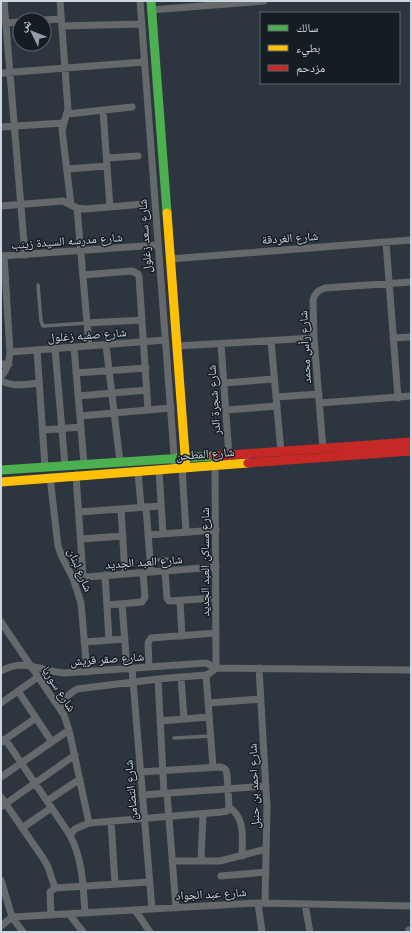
<svg xmlns="http://www.w3.org/2000/svg" width="412" height="933" viewBox="0 0 412 933" font-family="'Varela Round','Noto Naskh Arabic',sans-serif">
  <rect width="100%" height="100%" fill="#2d363e"/>
  <g fill="none" stroke-linecap="round" stroke-linejoin="round">
    <path stroke="#65696c" stroke-width="3.5" d="M38,285L41,321L43,326L87,323
      M150,561L167,559
      M174,738L211,736"/>
    <path stroke="#65696c" stroke-width="7" d="M4,1L25,255
      M60,1L68,109L62,130L71,205
      M140,1L175,468
      M151,10L264,1
      M44,20L61,19
      M6,23L20,22
      M62,26L141,24
      M1,73L144,62
      M103,111L110,207
      M67,114L132,107
      M1,127L63,123
      M107,158L138,156
      M67,169L107,166
      M1,206L63,201L77,208L85,209L144,204
      M77,208L89,346
      M386,242L398,398
      M1,256L158,245
      M170,259L411,240
      M83,275L132,271L138,274L139,277L148,410
      M87,323L142,320
      M393,338L411,337
      M271,341L281,452
      M221,344L229,456
      M106,345L120,462
      M177,346L314,338
      M74,347L84,464
      M55,348L65,466
      M37,350L45,467
      M10,352L165,340
      M1,364H9
      M76,373L146,368
      M1,377C8,369 9,362 10,352L4,256
      M1,380C12,388 27,384 39,383
      M224,383L274,379
      M78,396L147,390
      M276,397L319,394
      M320,403L411,396
      M226,410L277,406
      M80,416L171,408
      M43,430L81,427
      M323,449L314,338L313,300C315,293 318,290 325,288L411,282
      M215,461L216,668
      M182,468L186,532
      M159,470L163,534
      M138,471L141,507
      M76,475L83,577
      M50,477L58,546L62,557L73,578L81,603L87,672
      M146,507L151,572
      M121,509L125,574
      M79,512L161,506
      M148,535L216,530
      M81,539L123,536
      M165,571L167,598L169,601L216,598
      M105,575L109,640
      M73,578L216,567
      M180,601L182,636
      M122,604L127,669
      M107,605L142,602L145,597L143,573
      M1,622L64,715L69,730L89,823
      M84,642L125,639
      M149,667L148,643L151,638L216,633
      M259,668L267,807L265,903
      M132,669L152,909
      M1,671C24,658 40,671 64,673L206,663L216,668L411,670
      M206,675L213,767
      M181,677L184,719
      M158,679L164,793
      M18,691L52,742
      M1,703L38,677
      M208,703L261,699
      M60,708C64,699 68,694 77,689L158,679L206,675L210,673L216,668
      M160,721L209,717
      M5,739L70,835C83,861 83,885 85,913
      M1,742L36,718
      M1,777L69,730
      M167,793L176,908
      M142,795L266,786
      M1,797L43,858L48,867L55,888
      M47,801L80,779
      M1,807L75,755
      M229,807C246,819 242,837 242,856
      M111,821L115,884
      M22,828L51,808
      M70,835L75,829L89,823L222,812L227,811L229,807L227,774C226,769 225,768 220,767L140,772
      M172,861H220L266,849
      M201,861L203,814
      M221,876L266,872
      M1,880L12,917L23,932
      M258,903L262,932
      M305,904L310,932
      M135,910L150,932
      M69,914L83,932
      M51,915L50,892L55,888L149,882
      M1,926L12,917L258,903L411,906
      M409,930V932"/>
    <path stroke="#4caf50" stroke-width="9" d="M151,1L167,213
      M1,470L214,456"/>
    <path stroke="#ffc107" stroke-width="9" d="M167,213L186,468
      M1,482L248,463"/>
    <path stroke="#c62828" stroke-width="9" d="M214,456L411,442
      M248,463L411,451"/>
  </g>
  <g text-anchor="middle" dominant-baseline="central" stroke-width="3" stroke-linejoin="round" paint-order="stroke">
    <g font-size="12" fill="#ccd6e0" stroke="#151c24">
      <text transform="translate(145 236) rotate(-94)">شارع سعد زغلول</text>
      <text transform="translate(290 238) rotate(-4)">شارع الغردقة</text>
      <text transform="translate(67 241) rotate(-4)">شارع مدرسه السيدة زينب</text>
      <text transform="translate(87 335) rotate(-4)">شارع صفيه زغلول</text>
      <text transform="translate(305 347) rotate(-93)">شارع رأس محمد</text>
      <text transform="translate(214 400) rotate(-94)">شارع شجرة الدر</text>
      <text transform="translate(205 454) rotate(-4)">شارع المطحن</text>
      <text transform="translate(144 562) rotate(-4)">شارع العبد الجديد</text>
      <text transform="translate(205 562) rotate(-90)">شارع مساكن العبد الجديد</text>
      <text transform="translate(80 570) rotate(67)">شارع لبنان</text>
      <text transform="translate(107 659) rotate(-4)">شارع صقر قريش</text>
      <text transform="translate(59 689) rotate(57)">شارع سوريا</text>
      <text transform="translate(254 786) rotate(-92)">شارع احمد بن حنبل</text>
      <text transform="translate(131 790) rotate(-95)">شارع التضامن</text>
      <text transform="translate(211 894) rotate(-3)">شارع عبد الجواد</text>
    </g>
  </g>
  <rect width="412" height="933" fill="none" stroke="#ccd6e0" stroke-width="4"/>
  <rect x="260" y="12" width="140" height="72" fill="#151c24" stroke="#5e666f"/>
  <rect x="268" y="25" width="20" height="6" fill="#4caf50" stroke="#5e666f"/>
  <text x="296" y="32" font-size="12" fill="#ccd6e0">سالك</text>
  <rect x="268" y="45" width="20" height="6" fill="#ffc107" stroke="#5e666f"/>
  <text x="296" y="52" font-size="12" fill="#ccd6e0">بطيء</text>
  <rect x="268" y="65" width="20" height="6" fill="#c62828" stroke="#5e666f"/>
  <text x="296" y="72" font-size="12" fill="#ccd6e0">مزدحم</text>
  <g transform="translate(32 32) rotate(313)"><circle r="19" fill="#151c24" stroke="#5e666f"/>
  <path d="M0-3L7 15L0 10L-7 15Z" fill="#949ea7"/>
  <text y="-6" font-size="11" font-weight="bold" text-anchor="middle" fill="#ccd6e0">ش</text>
  </g>
</svg>
